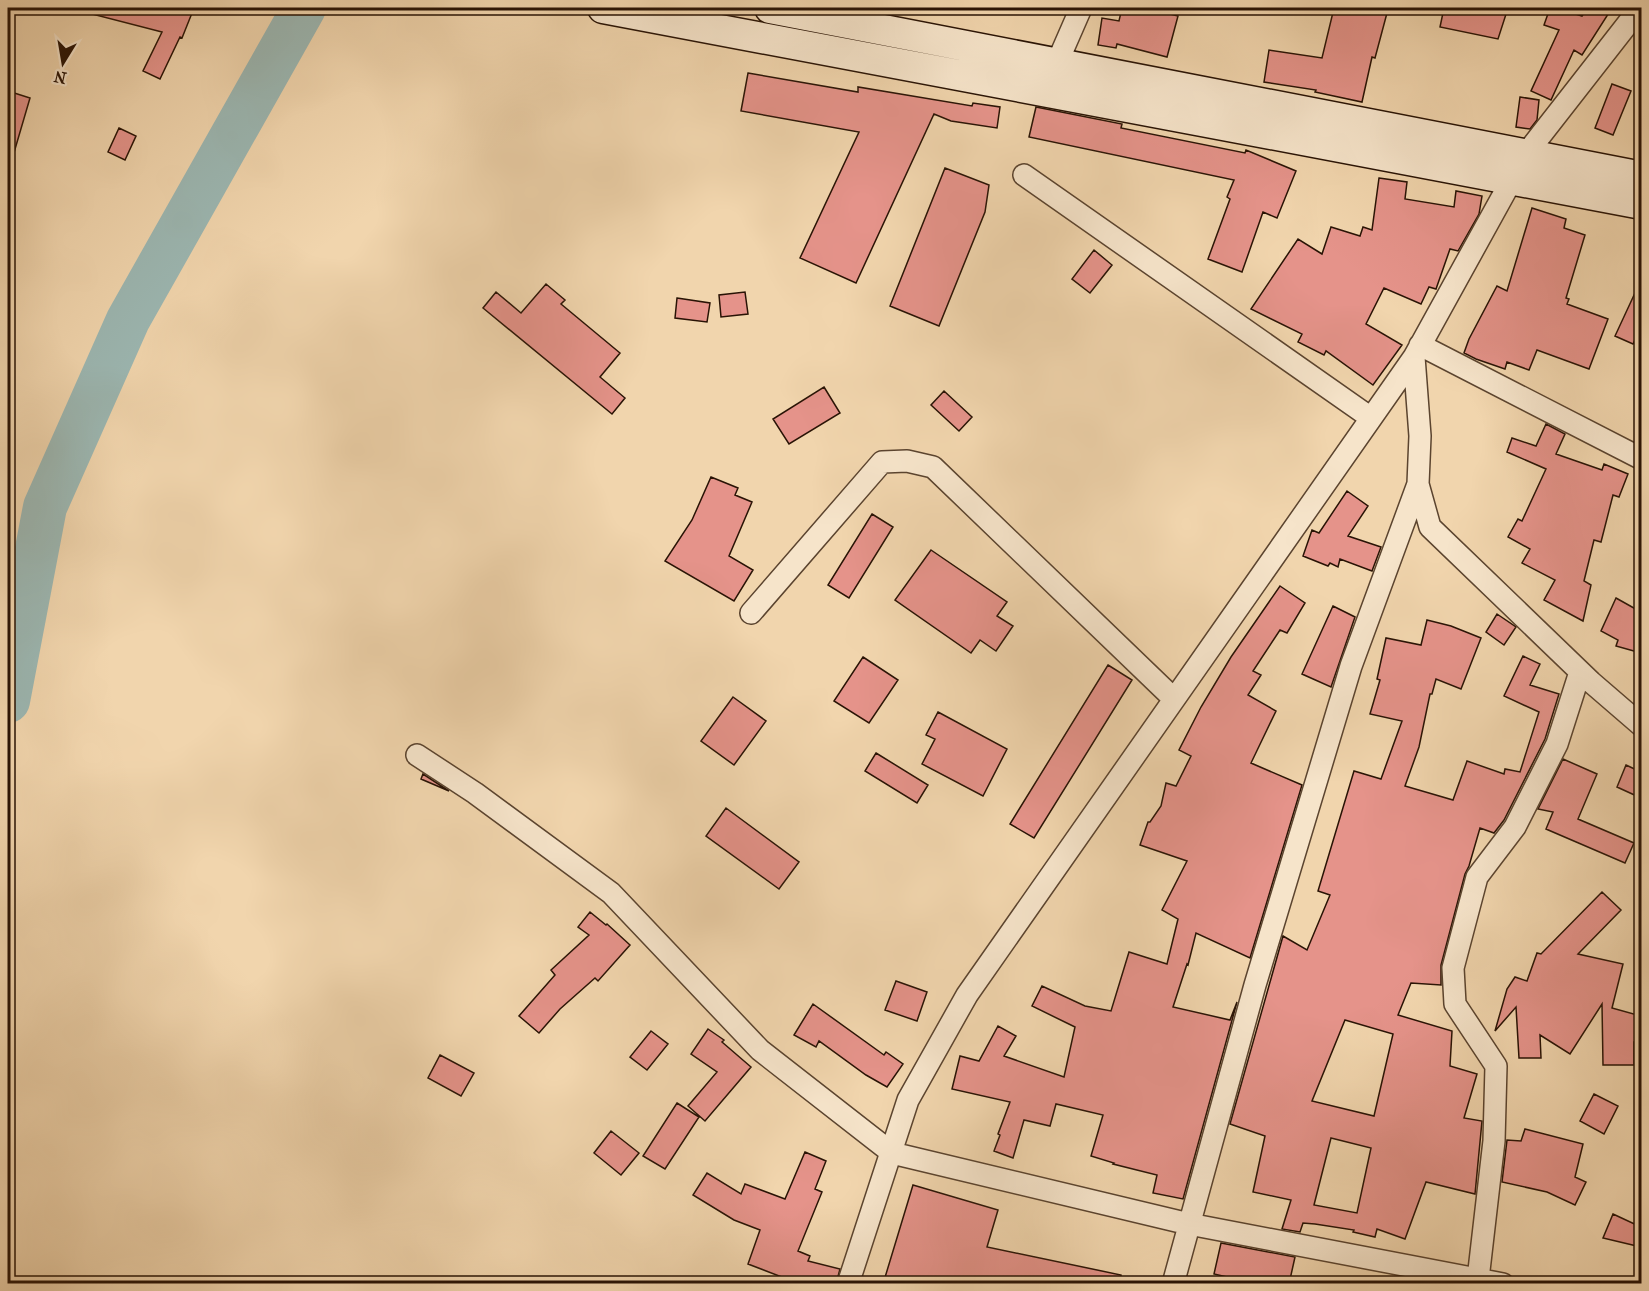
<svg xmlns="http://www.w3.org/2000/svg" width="1649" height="1291" viewBox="0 0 1649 1291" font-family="'IM FELL French Canon',serif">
  <rect width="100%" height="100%" fill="#f1d5ad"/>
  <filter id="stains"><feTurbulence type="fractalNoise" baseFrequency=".00333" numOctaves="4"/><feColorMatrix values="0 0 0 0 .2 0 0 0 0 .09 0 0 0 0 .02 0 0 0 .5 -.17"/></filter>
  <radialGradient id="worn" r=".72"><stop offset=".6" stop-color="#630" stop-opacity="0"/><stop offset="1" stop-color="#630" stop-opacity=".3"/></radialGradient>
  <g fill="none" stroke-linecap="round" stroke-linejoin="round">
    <path stroke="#9cb7b2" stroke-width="44" d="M8,701L45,507L128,320L304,8"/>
  </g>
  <path fill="#e5938a" stroke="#291305" stroke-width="1.5" fill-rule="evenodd" d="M93,8H194L182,38L180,37L160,79L143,71L162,32L92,14Z
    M1122,8H1147L1178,16L1167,57L1117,44L1116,48L1098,45L1102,18L1119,21Z
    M1334,8H1367L1387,13L1375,58L1372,57L1362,102L1315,92L1316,90L1264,82L1269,50L1322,58Z
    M1444,8H1508L1498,39L1440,27Z
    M1550,8H1557L1582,16L1587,8H1612L1582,55L1574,50L1551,100L1531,91L1559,30L1544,25Z
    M748,73L858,92V87L972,106L973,103L1000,107L997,128L951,121L934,114L856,283L800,258L859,132L741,111Z
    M1612,84L1631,91L1613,135L1595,128Z
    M8,91L30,98L13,156H8Z
    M1520,97L1539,100L1537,120L1530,129L1516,127Z
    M1036,107L1122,124L1121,128L1245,153L1246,150L1296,171L1277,218L1263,212L1242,272L1208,259L1230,199L1227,197L1234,180L1029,137Z
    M119,128L136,136L125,160L108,152Z
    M945,168L989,185L985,212L939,326L890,306Z
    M1379,178L1407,182L1405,199L1454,207L1456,191L1482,196L1479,214L1458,251L1450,249L1436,289L1429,287L1421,304L1384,288L1366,324L1402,345L1373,385L1326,351L1324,355L1298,342L1302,334L1251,309L1298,239L1322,254L1331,227L1360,236L1363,227L1372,230Z
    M1532,208L1566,219L1564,228L1585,235L1566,298L1569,299L1567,304L1608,319L1589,369L1537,350L1529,370L1507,362L1505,369L1476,359L1464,353L1469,339L1497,286L1507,291Z
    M1094,250L1112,265L1090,293L1072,279Z
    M1641,280V327L1633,344L1615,336Z
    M546,284L565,300L561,304L620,353L600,377L625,398L612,414L483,308L496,292L521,313Z
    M745,292L748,314L721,317L719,295Z
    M677,298L710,303L707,322L675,318Z
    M824,387L840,413L789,444L773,419Z
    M944,391L972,417L959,431L931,405Z
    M1546,424L1565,434L1556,454L1602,470L1604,464L1628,474L1619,497L1613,495L1601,542L1594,540L1584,581L1591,585L1583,621L1544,600L1555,580L1522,563L1530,549L1508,537L1518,519L1522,521L1546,469L1507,452L1512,438L1536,446Z
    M711,477L738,488L735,495L752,502L729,556L753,570L734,601L665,561L692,520Z
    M1347,491L1368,506L1348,536L1381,547L1372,571L1340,559L1338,567L1330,563L1328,566L1303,556L1312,530L1319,533Z
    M872,514L893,527L849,598L828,585Z
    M931,550L1007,602L997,616L1013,626L996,651L980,640L971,653L895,600Z
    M1280,586L1305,603L1287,633L1280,630L1253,671L1261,675L1248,695L1276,711L1251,763L1302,785L1250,958L1196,933L1188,965L1187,964L1173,1007L1230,1020L1237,1002L1183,1199L1153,1193L1157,1175L1113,1164L1114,1163L1091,1156L1103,1115L1056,1104L1050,1126L1024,1120L1013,1158L994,1151L1000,1135L998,1134L1010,1102L952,1089L960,1056L979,1061L998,1026L1016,1036L1004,1056L1064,1077L1075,1027L1032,1006L1042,986L1085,1006L1111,1011L1129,952L1167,964L1178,919L1162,910L1187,861L1140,845L1148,822H1150L1161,806L1166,783L1176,786L1191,756L1179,750L1201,707L1231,657Z
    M1616,598L1641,612V653L1616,646L1618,640L1601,631Z
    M1333,606L1355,617L1331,687L1302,674Z
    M1497,614L1516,627L1504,645L1486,632Z
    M1427,620L1451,626L1481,638L1461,689L1436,679L1432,694H1430L1419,747L1405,786L1453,800L1467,761L1504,774L1505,769L1520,772L1539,712L1504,696L1523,656L1540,664L1530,685L1559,694L1545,739L1504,820L1494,833L1480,828L1469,866L1465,874L1441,965V985L1411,983L1398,1015L1452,1031L1450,1066L1477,1074L1464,1118L1482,1121L1475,1194L1426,1182L1405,1239L1377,1229L1375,1237L1353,1232L1354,1230L1315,1224L1303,1223L1300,1232L1282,1229L1291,1200L1253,1192L1265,1136L1230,1124L1283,936L1307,950L1330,895L1318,891L1354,771L1381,779L1402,721L1370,714L1380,680L1377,679L1386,638L1421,645ZM1345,1020L1393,1034L1374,1116L1312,1101ZM1331,1138L1371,1148L1357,1213L1314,1205Z
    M863,657L898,680L869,723L834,701Z
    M1108,665L1132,680L1034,838L1010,824Z
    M733,697L766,721L734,765L701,741Z
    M938,712L1007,749L983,796L922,764L935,739L926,735Z
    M876,753L928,785L917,803L865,771Z
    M1563,759L1597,774L1578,819L1634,843L1625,863L1546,829L1553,812L1538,809Z
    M1626,765L1641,772V798L1617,787Z
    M423,774L449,791L421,779Z
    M726,808L799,862L779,889L706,836Z
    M1602,892L1621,910L1578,954L1623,964L1612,1008L1641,1016V1043L1634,1042V1065H1603L1602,1004L1570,1054L1540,1035L1541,1058H1519L1516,1007L1495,1031L1507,989L1515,977L1527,981L1537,953L1541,954Z
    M590,912L606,925L607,924L630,945L598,981L595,978L560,1009L539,1033L519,1016L555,975L551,970L589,935L578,927Z
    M896,981L927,992L917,1021L885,1010Z
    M813,1004L884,1055L886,1052L903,1064L887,1087L866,1075L819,1041L816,1047L794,1035Z
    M708,1029L724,1040L722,1042L751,1067L705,1121L688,1106L717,1072L691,1054Z
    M651,1031L668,1044L647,1070L630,1057Z
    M440,1055L474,1073L461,1096L428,1078Z
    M1594,1094L1618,1106L1604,1134L1580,1121Z
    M677,1103L699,1117L665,1169L643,1156Z
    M1525,1129L1583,1144L1575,1177L1586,1182L1575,1205L1547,1192L1502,1182L1507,1140L1521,1141Z
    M611,1131L639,1153L621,1175L594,1153Z
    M805,1152L826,1161L815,1189L822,1192L798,1251L810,1256L808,1261L840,1269L836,1284H817L801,1280L800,1284L748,1264L760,1230L734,1220L693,1195L707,1173L741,1194L745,1184L785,1199Z
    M913,1185L998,1210L987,1247L1121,1275L1120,1284H883Z
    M1613,1214L1641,1227V1247L1603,1238Z
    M1221,1243L1295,1257L1289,1284H1257L1214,1274Z"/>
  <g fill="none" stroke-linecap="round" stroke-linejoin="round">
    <g stroke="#5b442f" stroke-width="24">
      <path id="street" d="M1057,63L1081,8
        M1024,175L1371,418
        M1420,345L1642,459
        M1414,357L1420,436L1418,484L1430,527L1591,682L1642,726
        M751,613L882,462L907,461L933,467L1174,699
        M417,755L475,793L611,893L760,1050L892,1153L1189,1224L1503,1284
        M1478,1279L1494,1141L1496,1066L1455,1004L1453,968L1477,877L1515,827L1557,744L1580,672
        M848,1284L908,1100L967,995L1414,357L1526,154L1640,8
        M1173,1284L1255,985L1351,666L1418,484"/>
    </g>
    <g stroke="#291305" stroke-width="33">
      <path id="secondary" d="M603,8L1642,204
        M770,8L1642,177"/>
    </g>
    <use href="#street" stroke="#f6e4ca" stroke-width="21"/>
    <use href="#secondary" stroke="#f6e4ca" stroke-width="30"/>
  </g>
  <rect width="1649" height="1291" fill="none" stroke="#f1d5ad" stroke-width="30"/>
  <rect x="9" y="9" width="1631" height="1273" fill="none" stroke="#291305" stroke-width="3"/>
  <rect x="15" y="15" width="1619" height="1261" fill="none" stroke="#291305" stroke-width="1.5"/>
  <g transform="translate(63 63) rotate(191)" stroke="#f6e4ca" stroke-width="4.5" paint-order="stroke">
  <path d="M0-4.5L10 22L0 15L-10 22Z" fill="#291305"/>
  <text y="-9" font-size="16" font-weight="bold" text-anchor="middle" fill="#291305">N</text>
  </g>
  <rect width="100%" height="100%" filter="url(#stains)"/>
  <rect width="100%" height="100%" fill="url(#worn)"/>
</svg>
